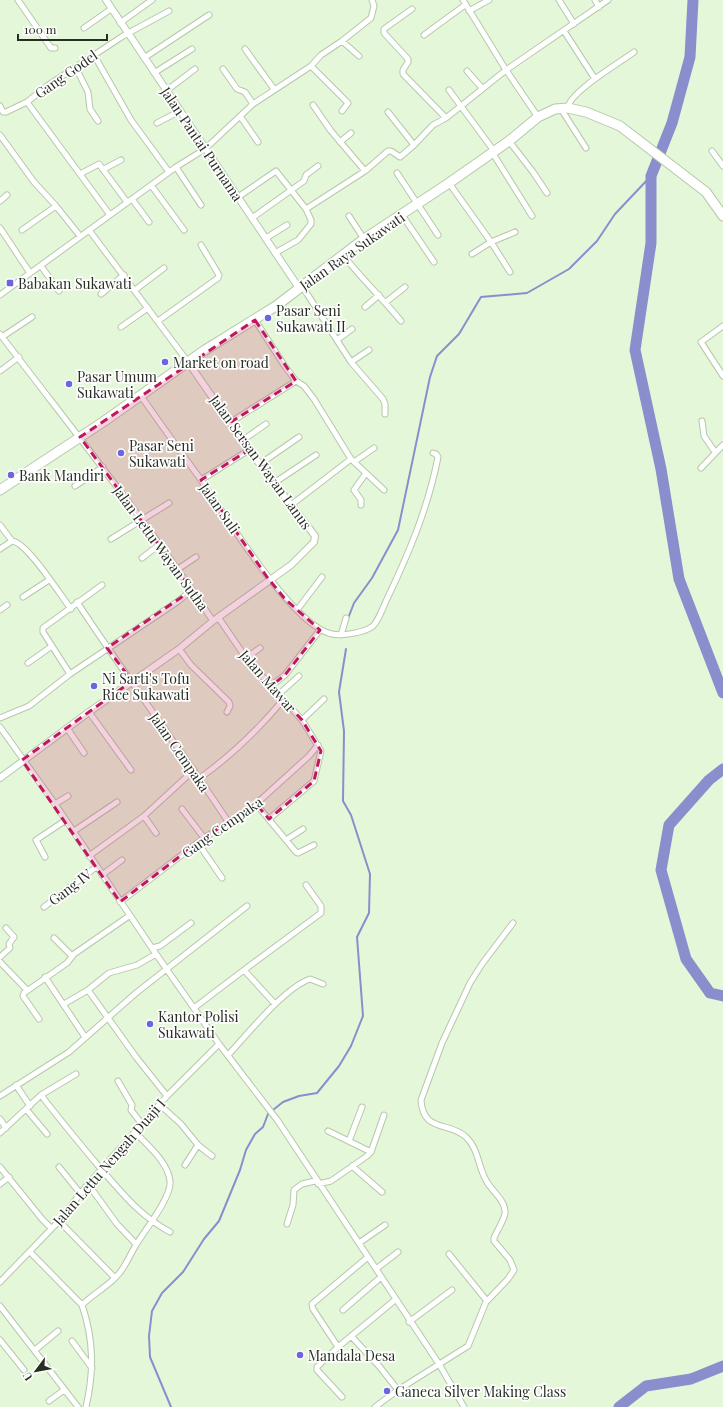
<svg xmlns="http://www.w3.org/2000/svg" width="723" height="1407" viewBox="0 0 723 1407" font-family="'Playfair Display',serif">
  <rect width="100%" height="100%" fill="#e5f7d9"/>
  <g fill="none" stroke-linecap="round" stroke-linejoin="round">
    <path stroke="#8a8ecd" stroke-width="2" d="M347,621L354,603L372,578L398,530L430,377L437,356L459,334L481,297L527,293L569,269L597,241L615,214L651,176
      M171,1407L150,1357L149,1336L152,1311L162,1293L183,1272L204,1239L219,1221L240,1170L246,1150L255,1134L263,1127L268,1114L283,1102L299,1096L317,1093L339,1066L351,1046L363,1016L357,937L369,913L370,874L351,815L343,801L344,731L339,692L346,649"/>
    <path stroke="#8a8ecd" stroke-width="11" d="M693,0L690,57L672,123L651,176V243L635,350L661,469L679,579L723,693
      M723,769L709,780L669,825L661,870L686,959L710,993L723,996
      M619,1407L646,1386L691,1379L723,1366"/>
    <g stroke="#b6c8ab" stroke-width="7">
      <path id="minor" d="M18,0L51,48H55
        M559,0L574,24
        M595,0L599,7
        M412,9L384,29V33L408,59V62L403,70V74L446,118
        M469,11L489,0
        M120,23L152,0
        M84,28L111,9
        M564,31L595,79
        M424,35L465,5
        M342,41L359,56
        M245,49L274,89
        M94,55L131,120L169,172
        M144,58L209,15
        M311,66L348,103L342,111
        M76,68L88,92L90,109L98,121
        M223,69L237,89L245,92L253,104
        M467,71L482,88
        M154,73L192,49
        M449,90L494,151
        M166,91L195,69
        M27,102L110,215
        M313,105L331,131L365,171
        M0,106L3,112H6L27,102L47,86L123,36L169,11
        M568,108C568,93 621,62 634,52
        M561,109L586,148
        M388,112L414,145L433,125L446,118L506,70L463,0
        M240,116L258,142
        M538,117L506,70L608,0
        M157,123L180,111
        M0,135L34,182L56,206L80,236
        M509,141L533,172L547,193
        M340,142L351,133
        M712,151L723,166
        M492,152L532,216
        M176,167L201,205
        M104,169L121,160
        M397,173L438,235
        M80,174L99,164L127,202
        M449,183L491,242L510,272
        M151,185L184,230
        M238,197L276,171L306,209L311,220V224L298,240L275,253
        M132,199L149,222
        M0,201L7,195
        M306,209L365,171L388,151H391L400,157L414,145
        M402,215L434,262
        M349,216L364,239
        M252,218L304,181L306,175L318,166
        M0,228L30,273
        M22,230L56,206
        M89,230L188,362
        M266,238L287,225
        M472,254L491,242L515,232
        M343,255C361,278 382,298 401,321
        M41,266L59,291
        M302,286L351,362L383,399L385,404V414
        M135,290L164,268
        M101,294L124,275
        M0,295L176,167L205,149L253,104L311,66L321,55L342,41L371,18L374,6L372,0
        M386,302L405,287
        M365,307L379,295
        M255,320L284,365L296,381L304,386L314,399L351,459L384,490
        M158,321L218,278L219,275L201,245
        M723,326L701,342L723,376
        M121,327L148,308
        M0,334C72,429 147,522 213,621
        M2,337L32,317
        M337,340L352,329
        M351,362L369,350
        M0,371L19,357
        M141,396C160,423 179,450 199,477C223,512 293,627 332,634C342,636 364,633 373,626C379,620 383,607 387,599C409,553 428,508 438,457L436,454L433,453
        M702,421L704,436L715,452
        M231,422L296,381
        M243,440L266,424
        M354,462L374,448
        M260,464L299,437
        M701,468L723,445
        M201,480L249,450
        M274,483L316,455
        M75,486L103,467
        M291,505L351,459
        M361,505V500L354,490L366,473
        M0,525L12,541C27,542 61,596 71,609
        M111,539L169,503
        M0,549L12,541
        M142,558L160,544
        M178,569L196,557
        M23,597L49,580
        M77,602C126,677 180,748 229,823
        M0,610L7,605
        M297,610L322,577
        M218,617L246,658L302,720L321,751L314,781L269,819
        M341,635L346,618
        M179,649L191,665L229,702L230,706L227,712
        M246,658L260,648
        M28,663L52,646
        M70,674L43,632V628L102,585
        M271,686L285,675L320,630
        M279,694L299,676
        M89,712L131,770
        M0,718L29,706L70,674L177,602L192,590
        M302,720L324,699
        M0,727L55,804L156,954L219,1044L278,1121L439,1364L464,1407
        M67,728L84,753
        M200,778C232,755 258,730 283,700
        M55,804L68,796
        M256,804L296,852L298,853L314,845
        M182,809L204,838
        M144,816L156,833
        M74,831L117,802
        M286,840L303,829
        M198,843L222,878
        M89,856L144,816L194,770
        M45,857L36,840L66,820
        M102,875L122,860
        M120,902L204,838L241,815L256,804L309,756L318,745
        M44,907L96,867
        M54,938L72,956
        M152,948L160,946L191,923
        M0,957L10,948L9,944L14,937L6,928
        M0,962L27,990
        M244,970L275,1004
        M45,977L85,1037
        M88,990L136,1057L167,1096
        M64,1004L88,990L109,973L137,965L156,954
        M194,1008L244,970L321,913V906L306,885
        M39,1019L23,996L24,993L67,963L74,954L129,916
        M228,1055C247,1035 284,988 310,979L323,984
        M118,1081L132,1105L131,1110L142,1124
        M16,1085L30,1106
        M41,1095C60,1120 80,1144 101,1169C123,1194 140,1216 170,1232
        M0,1096L69,1052L136,993L247,906
        M160,1105L181,1124L198,1145L212,1156
        M26,1109L47,1134
        M0,1119L6,1128
        M0,1133L41,1095L76,1074
        M349,1141L362,1107
        M371,1152L384,1115
        M185,1165L198,1145
        M352,1166L382,1192
        M0,1167L42,1219L51,1228
        M59,1167L80,1193
        M0,1184L9,1177
        M88,1184L117,1224L136,1244
        M318,1184L331,1181L367,1156L371,1152L328,1131
        M59,1221L115,1278
        M287,1224L293,1205L294,1190L302,1184L315,1181
        M359,1243L385,1225
        M30,1252L82,1305
        M449,1254L487,1301
        M376,1269L398,1252
        M0,1282L59,1221L88,1184L167,1096L219,1044
        M0,1306L78,1407
        M343,1310L381,1277
        M409,1322L452,1290
        M351,1336L379,1366L398,1390
        M0,1340L24,1370
        M72,1341L92,1368
        M338,1347L313,1309L312,1304L368,1257
        M35,1350L58,1331
        M342,1397L317,1370V1367L338,1347L395,1300
        M49,1401L64,1390
        M86,1407C94,1372 94,1340 82,1305C92,1295 105,1288 115,1278C125,1269 129,1256 136,1245C144,1231 172,1197 170,1181C168,1162 148,1146 135,1132
        M375,1407L398,1390L468,1346L486,1302L508,1279L514,1270L510,1260L494,1241V1238C497,1230 504,1221 505,1213C506,1201 492,1191 487,1182C478,1168 479,1149 466,1137C449,1121 423,1133 421,1100L442,1043L470,983L482,964L513,923"/>
    </g>
    <g stroke="#b6c8ab" stroke-width="8">
      <path id="tertiary" d="M106,0L299,288
        M0,778L89,712L179,649L213,621L291,565L314,542L315,536L312,532L249,450L188,362"/>
    </g>
    <g stroke="#b6c8ab" stroke-width="11">
      <path id="trunk" d="M0,490L103,422L205,350L276,306L364,239L449,183L509,141L538,117L555,109L568,108L586,112L620,126L706,192L723,216"/>
    </g>
    <use href="#minor" stroke="#fff" stroke-width="5"/>
    <use href="#tertiary" stroke="#fff" stroke-width="6"/>
    <use href="#trunk" stroke="#fff" stroke-width="9"/>
  </g>
  <path fill="#c2185b" fill-opacity="0.2" stroke="#c2185b" stroke-width="3" stroke-dasharray="8 5" stroke-linejoin="round" d="M255,320L296,381L231,422L249,450L201,480L267,577L285,599L320,630L285,675L271,686L302,720L321,751L314,781L269,819L256,804L204,838L120,902L22,760L132,681L107,648L192,590L80,437Z"/>
  <g fill="#6b65df" stroke="#fefefe" stroke-width="1.5">
    <rect x="6" y="279" width="8" height="8" rx="2"/>
    <circle cx="268" cy="318" r="4"/>
    <circle cx="165" cy="362" r="4"/>
    <circle cx="69" cy="384" r="4"/>
    <circle cx="121" cy="453" r="4"/>
    <circle cx="11" cy="475" r="4"/>
    <circle cx="94" cy="686" r="4"/>
    <circle cx="150" cy="1024" r="4"/>
    <circle cx="300" cy="1355" r="4"/>
    <circle cx="387" cy="1391" r="4"/>
  </g>
  <g text-anchor="middle" dominant-baseline="central" stroke-width="3.5" stroke-linejoin="round" paint-order="stroke">
    <g font-size="14" fill="#272e22" stroke="#fefefe">
      <text transform="translate(66 74) rotate(-35)">Gang Godel</text>
      <text transform="translate(202 144) rotate(56)">Jalan Pantai Purnama</text>
      <text transform="translate(352 251) rotate(-35)">Jalan Raya Sukawati</text>
      <text transform="translate(261 462) rotate(54)">Jalan Sersan Wayan Lanus</text>
      <text transform="translate(220 508) rotate(55)">Jalan Suli</text>
      <text transform="translate(161 548) rotate(54)">Jalan Lettu Wayan Sutha</text>
      <text transform="translate(268 681) rotate(49)">Jalan Mawar</text>
      <text transform="translate(180 752) rotate(55)">Jalan Cempaka</text>
      <text transform="translate(222 827) rotate(-35)">Gang Cempaka</text>
      <text transform="translate(70 887) rotate(-37)">Gang IV</text>
      <text transform="translate(109 1162) rotate(-49)">Jalan Lettu Nengah Duaji I</text>
    </g>
    <g font-size="14" fill="#272e22" stroke="#fefefe" text-anchor="start">
      <text x="18" y="283">Babakan Sukawati</text>
      <text x="276" y="310">Pasar Seni<tspan x="276" dy="16">Sukawati II</tspan></text>
      <text x="173" y="362">Market on road</text>
      <text x="77" y="376">Pasar Umum<tspan x="77" dy="16">Sukawati</tspan></text>
      <text x="129" y="445">Pasar Seni<tspan x="129" dy="16">Sukawati</tspan></text>
      <text x="19" y="475">Bank Mandiri</text>
      <text x="102" y="678">Ni Sarti's Tofu<tspan x="102" dy="16">Rice Sukawati</tspan></text>
      <text x="158" y="1016">Kantor Polisi<tspan x="158" dy="16">Sukawati</tspan></text>
      <text x="308" y="1355">Mandala Desa</text>
      <text x="395" y="1391">Ganeca Silver Making Class</text>
    </g>
  </g>
  <g transform="translate(36 1371) rotate(238)" stroke="#fefefe" stroke-width="3" paint-order="stroke">
  <path d="M0-3L7 15L0 10L-7 15Z" fill="#272e22"/>
  <text y="-6" font-size="11" font-weight="bold" text-anchor="middle" fill="#272e22">U</text>
  </g>
  <path d="M18 34v6h89v-6" fill="none" stroke="#272e22" stroke-width="2"/>
  <text x="24" y="34" font-size="12" fill="#272e22" stroke="#fefefe" stroke-width="3" paint-order="stroke">100 m</text>
</svg>
